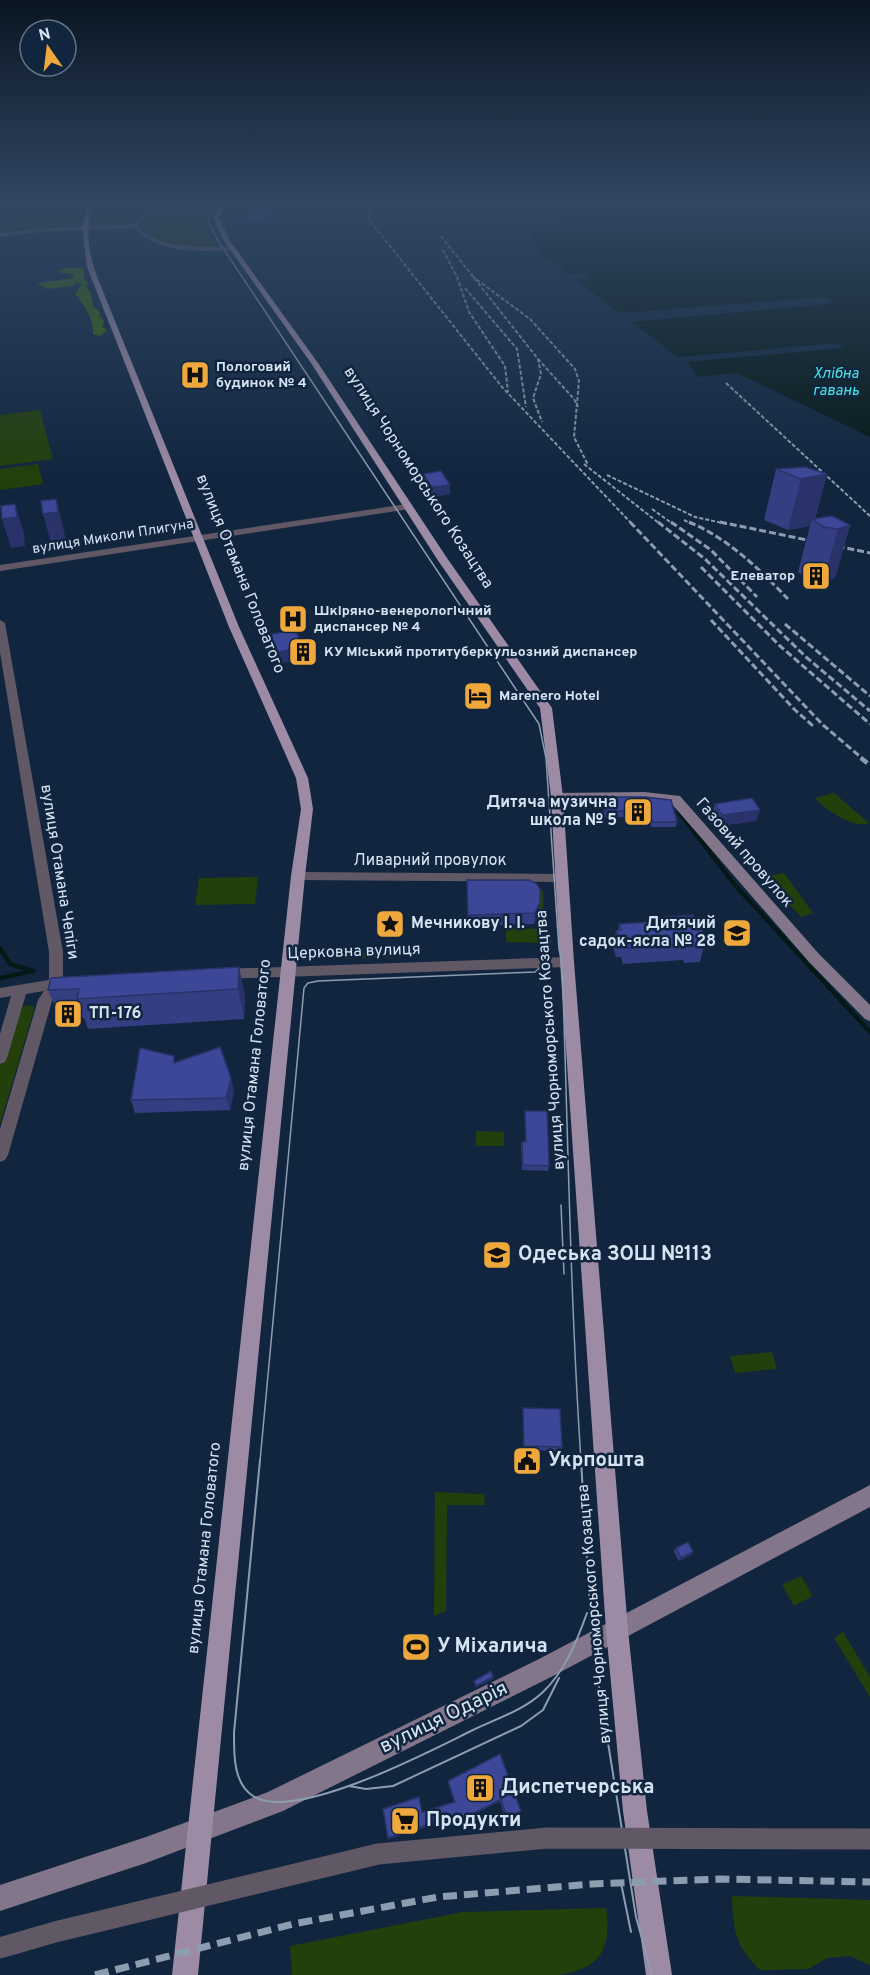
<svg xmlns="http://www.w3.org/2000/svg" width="870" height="1975" viewBox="0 0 870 1975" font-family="Overpass,sans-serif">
  <rect width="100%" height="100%" fill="#11263e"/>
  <path fill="#233f0b" d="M210,204L202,223L216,247C194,247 152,247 139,224C151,210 192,206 210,204Z
    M94,214L137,216L127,224L96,226H93Z
    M15,215H78L77,226L2,230L9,221H16L18,218H13Z
    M40,410L53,459L0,466V415Z
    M38,464L43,484L0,490V469Z
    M834,793L869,823C855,830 824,809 815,798Z
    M784,873L813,913L801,917L763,877Z
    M258,877L255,904L195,905L199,878Z
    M539,890H543L544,943L506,942V928L540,929Z
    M400,952L401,957L329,959V953Z
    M27,1005L34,1007V1010L0,1124V1066L16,1010Z
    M476,1131L504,1132V1146H476Z
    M772,1352L777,1369L735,1373L730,1356Z
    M435,1492L484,1494L485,1505H447L446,1611L434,1616Z
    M801,1576L813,1596L794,1606L782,1585Z
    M843,1632L870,1677V1697L834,1638Z
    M732,1896L870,1900V1965L850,1956L828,1958L808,1969L760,1970C735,1946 733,1929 732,1896Z
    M606,1908C612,1950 600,1969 558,1975H292L290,1946L463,1912Z"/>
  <path fill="#386603" d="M64,268H83L85,280L88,283L86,286L91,293L93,306L100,312L99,315L104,321L102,327L107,330L100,336L93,334C94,319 84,305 75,294L82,284L76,283L73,286L47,289L37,283L74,278L72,274L60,273L59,271Z"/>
  <path fill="#051817" d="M515,201H870V437L737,373L699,377L686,362L844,348L837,343L678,357L632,322L836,303L826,297L620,313L576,280L589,278L583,273L568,275L559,269L564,268L556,261L550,262L539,254L525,223H557L554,218L522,219Z"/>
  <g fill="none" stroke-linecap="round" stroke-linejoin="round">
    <path stroke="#051817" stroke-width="4.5" d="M679,812L735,885L870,1032
      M0,948L10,964L33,971L0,978"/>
    <path fill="#615866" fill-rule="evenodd" d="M223,201L225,204C200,207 154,203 138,226C162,252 201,245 233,247L231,250C199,252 157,253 134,228L41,232L0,237V233L41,228L133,224C149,202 198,202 223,201Z
      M407,504L411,507L410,509L0,571V565Z
      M0,620L5,623L63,952V978H73L75,982L73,986L60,988L52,1001L8,1155L5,1160L0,1162V1129L38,1000L44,991L26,994L7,1058L5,1062L0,1064V1034L11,996L0,998V988L49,980V952L0,652Z
      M298,872L562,874L568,878L562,882L298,880L292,876Z
      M567,957L574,962L567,967L222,979L215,974L222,969Z"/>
    <path fill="#83758a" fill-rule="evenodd" d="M644,792L680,796L819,954L870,1005V1021L865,1019L809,962L671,803L644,800L557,801L551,797L557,793Z
      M870,1485V1507L555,1675L283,1811L146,1863L0,1911V1885L146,1837L268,1792L539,1659Z"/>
    <path fill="#9d8ba6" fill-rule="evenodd" d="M89,201H95C84,229 88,252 98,279L239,627L308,778L313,809L305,876L198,1975H172L291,876L301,809L296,778L229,627L87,267L82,227Z
      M221,201H227L219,218L230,241L318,363L447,558L552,708L563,797L574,962L628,1630L647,1811L672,1975H646L623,1811L606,1630L560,962L551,797L540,708L437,559L311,363L224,241L213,218Z"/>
    <path stroke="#8d9db0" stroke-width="1.5" d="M217,201L208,221L217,239L539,724L546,758L559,949L562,962C568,1128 570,1295 581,1461
      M561,1205L564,1274
      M260,1461L304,988L308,983L318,981L535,972L545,963L550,941"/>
    <path stroke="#8d9db0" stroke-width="2" d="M260,1460L234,1733C234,1754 233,1783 253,1796C294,1823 430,1751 471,1731C495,1719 523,1711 543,1692C565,1671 577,1641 587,1613
      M581,1460L592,1643L636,1917L652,1975
      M349,1786L366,1789L393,1786L521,1726L543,1710L559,1678
      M621,1883L631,1932"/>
    <path stroke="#8d9db0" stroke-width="2" stroke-dasharray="4 2" stroke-linecap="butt" d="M378,201L368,214L370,221L502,387L632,524
      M441,236L538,359L541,374L533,398L542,422
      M443,250L457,277L469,312L505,366L508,392
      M472,276L530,319L575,369L579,381L574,437L588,465
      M465,288L517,349L526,407
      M538,359L574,399L578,407
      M726,383L870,516
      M584,464L660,524
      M607,475L695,517L727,524
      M652,509L673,524
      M684,520L692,524"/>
    <path stroke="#8d9db0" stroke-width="3" stroke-dasharray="7 3" stroke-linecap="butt" d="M630,522L823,725L863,759
      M658,522L705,559L806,657L870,711
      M671,522L711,550L757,597
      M689,522C729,539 758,568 788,599
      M720,522L870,553
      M701,567L780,646L870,724
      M711,620L794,709L813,726
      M785,624L870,696"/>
    <path stroke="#8d9db0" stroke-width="4.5" stroke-dasharray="8 4.5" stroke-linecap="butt" d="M861,758L870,765"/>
    <path stroke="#8d9db0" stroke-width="7" stroke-dasharray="14 7" stroke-linecap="butt" d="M95,1975L293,1924L438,1897L592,1884L719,1879L870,1882"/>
    <path stroke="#615866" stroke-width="21" d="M0,1948L55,1932L378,1854L547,1838L870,1839"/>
  </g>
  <path fill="#343e82" d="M273,201L274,211L270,222H247L245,208Z
    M776,469L827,474L815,519L850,525L835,578L823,582L809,580L798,572L810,526L788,530L764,520Z
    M423,474L450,485V494L432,497L423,483Z
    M267,635L305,658L277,664L268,645Z
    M603,797H645L677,822L676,827H651L649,817H605L602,803Z
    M715,804L760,810L756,821L719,826L712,814Z
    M467,880L540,902L539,913L534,924L468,926Z
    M665,917L697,926L705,936L703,943L704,946L700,962L684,963L683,960L623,964L621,957H616L613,947L616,931H618L619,924L664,922Z
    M239,967L245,997L244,1019L88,1029L84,1018L60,1019L48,990Z
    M175,1062L234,1090L230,1110L135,1113L131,1100Z
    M525,1111L549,1166L548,1171L522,1170L521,1147L522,1142H525Z
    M523,1408L562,1447L561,1451L523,1450Z
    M676,1548L693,1552L691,1555L679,1561L674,1552Z
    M500,1754L520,1813L506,1820L500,1801L461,1821L459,1816L389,1839L388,1838L422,1812L454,1802L448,1781Z"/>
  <path fill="#2a326a" d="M271,201H273L274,211L270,222L268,208Z
    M827,474L814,521L812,519L810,526L788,530L801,479Z
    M450,485V494L432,497V487Z
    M56,499L63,527L66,541L51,543L43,514Z
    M15,504L24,533L25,546L11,548L2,519Z
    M850,525L835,578L823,582L838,529Z
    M304,647L305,658L277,664L275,653Z
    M760,810L756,821L719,826L722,815Z
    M540,902L539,913L534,924L535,913Z
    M239,967L245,997L244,1019L238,989Z
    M231,1078L234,1090L230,1110L226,1098Z
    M693,1552L691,1555L679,1561L681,1558Z
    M493,1677V1679L475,1688L476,1686Z
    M501,1799L500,1801L461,1821V1820Z
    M459,1814V1816L389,1839L388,1838Z"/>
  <path fill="#3c4897" stroke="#2a326a" stroke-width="1.5" d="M248,201H271L268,208H245Z
    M805,467L827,474L801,479L776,469Z
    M441,471L450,485L432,487L423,474Z
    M56,499L58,512L43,514L41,501Z
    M15,504L17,517L2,519L1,506Z
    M832,516L850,525L838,529L824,527L812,519Z
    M295,630L304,647L275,653L267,635Z
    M603,797H645L671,800L677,822H652L650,811H605Z
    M752,798L760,810L722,815L715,804Z
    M467,880H529L537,884L540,889V902L535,913L468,915Z
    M693,915L697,926L701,925L705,936H701L704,946L688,947L687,944L626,948L624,941H619L616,931L621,930L619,924L667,921L665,917Z
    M239,967L238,989L77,999L79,989L48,990L51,978Z
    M220,1047L231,1078L226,1098L131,1100L140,1048L174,1056V1063Z
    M525,1111H547L549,1166L523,1165L522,1142H526Z
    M523,1408L560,1409L562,1447L524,1446Z
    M688,1542L693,1552L681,1558L676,1548Z
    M491,1671L493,1677L476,1686L474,1681Z
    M500,1754L521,1811L507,1818L501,1799L461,1820L459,1814L388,1838L383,1809L419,1797L422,1812L455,1802L448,1781Z"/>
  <linearGradient id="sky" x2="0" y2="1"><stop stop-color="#091522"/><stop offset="0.42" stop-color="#324763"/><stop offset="1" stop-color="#324763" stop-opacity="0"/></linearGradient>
  <rect width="870" height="478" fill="url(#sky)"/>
  <defs>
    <g id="hospital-square" transform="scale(1.5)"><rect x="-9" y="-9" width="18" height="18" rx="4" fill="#eea83c" stroke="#11263e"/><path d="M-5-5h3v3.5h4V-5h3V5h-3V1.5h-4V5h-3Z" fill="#111"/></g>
    <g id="building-square" transform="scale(1.5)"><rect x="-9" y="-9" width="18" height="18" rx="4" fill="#eea83c" stroke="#11263e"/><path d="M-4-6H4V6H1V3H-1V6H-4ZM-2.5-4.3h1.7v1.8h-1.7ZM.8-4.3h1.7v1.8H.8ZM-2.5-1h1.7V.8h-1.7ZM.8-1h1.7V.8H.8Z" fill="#111"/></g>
    <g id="hotel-square" transform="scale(1.5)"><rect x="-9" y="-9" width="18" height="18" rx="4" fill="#eea83c" stroke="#11263e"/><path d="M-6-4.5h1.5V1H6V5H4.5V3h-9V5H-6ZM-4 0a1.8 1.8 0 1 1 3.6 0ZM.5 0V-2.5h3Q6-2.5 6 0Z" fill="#111"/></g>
    <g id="sight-square" transform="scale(1.5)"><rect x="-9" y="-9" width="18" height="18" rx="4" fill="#eea83c" stroke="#11263e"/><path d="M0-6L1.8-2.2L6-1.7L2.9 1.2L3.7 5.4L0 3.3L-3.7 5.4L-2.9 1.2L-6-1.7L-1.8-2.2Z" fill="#111"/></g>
    <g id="school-square" transform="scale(1.5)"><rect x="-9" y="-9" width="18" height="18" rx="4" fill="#eea83c" stroke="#11263e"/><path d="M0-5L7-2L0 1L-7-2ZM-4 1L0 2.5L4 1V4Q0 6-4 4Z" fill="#111"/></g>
    <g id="civic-square" transform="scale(1.5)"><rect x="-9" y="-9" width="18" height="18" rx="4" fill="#eea83c" stroke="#11263e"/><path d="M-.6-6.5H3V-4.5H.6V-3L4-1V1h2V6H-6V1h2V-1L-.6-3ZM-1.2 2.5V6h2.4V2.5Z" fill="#111"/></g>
    <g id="stadium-square" transform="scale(1.5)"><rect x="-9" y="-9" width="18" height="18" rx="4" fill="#eea83c" stroke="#11263e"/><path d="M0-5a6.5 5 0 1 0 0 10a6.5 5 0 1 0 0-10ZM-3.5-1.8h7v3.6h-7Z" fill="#111"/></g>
    <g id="supermarket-square" transform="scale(1.5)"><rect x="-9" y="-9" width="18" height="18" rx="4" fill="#eea83c" stroke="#11263e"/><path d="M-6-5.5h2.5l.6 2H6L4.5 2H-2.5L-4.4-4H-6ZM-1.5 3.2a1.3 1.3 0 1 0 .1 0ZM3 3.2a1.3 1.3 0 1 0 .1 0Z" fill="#111"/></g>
  </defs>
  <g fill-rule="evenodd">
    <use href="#hospital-square" x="195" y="375"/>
    <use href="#building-square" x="816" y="576"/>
    <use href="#hospital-square" x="293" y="619"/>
    <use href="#building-square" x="303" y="652"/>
    <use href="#hotel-square" x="478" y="696"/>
    <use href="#building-square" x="638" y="812"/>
    <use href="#sight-square" x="390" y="924"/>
    <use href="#school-square" x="737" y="933"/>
    <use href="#building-square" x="68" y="1014"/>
    <use href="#school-square" x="497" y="1255"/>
    <use href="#civic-square" x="527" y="1461"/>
    <use href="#stadium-square" x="416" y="1647"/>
    <use href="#building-square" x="480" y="1788"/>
    <use href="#supermarket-square" x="405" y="1821"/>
  </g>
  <g text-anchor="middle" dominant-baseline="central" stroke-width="5" stroke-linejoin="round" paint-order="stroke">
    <g font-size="14" font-weight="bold" fill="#d5e3f3" stroke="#11263e" text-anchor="start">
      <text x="216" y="367">Пологовий<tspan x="216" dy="16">будинок № 4</tspan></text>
      <text x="795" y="576" text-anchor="end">Елеватор</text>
      <text x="314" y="611">Шкіряно-венерологічний<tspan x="314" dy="16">диспансер № 4</tspan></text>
      <text x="324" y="652">КУ Міський протитуберкульозний диспансер</text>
      <text x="499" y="696">Marenero Hotel</text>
    </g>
    <g font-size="14" fill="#d5e3f3" stroke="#11263e">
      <text transform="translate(113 537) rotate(-9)">вулиця Миколи Плигуна</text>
    </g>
    <g font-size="15" font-style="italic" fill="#48e6e3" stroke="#11263e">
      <text x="836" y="374">Хлібна<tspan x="836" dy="17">гавань</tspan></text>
    </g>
    <g font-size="16" fill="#d5e3f3" stroke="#11263e">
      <text transform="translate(418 478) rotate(57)">вулиця Чорноморського Козацтва</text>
      <text transform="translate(240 574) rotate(68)">вулиця Отамана Головатого</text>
      <text transform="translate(744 853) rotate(49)">Газовий провулок</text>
      <text x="430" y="861">Ливарний провулок</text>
      <text transform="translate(59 872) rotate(81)">вулиця Отамана Чепіги</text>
      <text transform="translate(354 952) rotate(-2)">Церковна вулиця</text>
      <text transform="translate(551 1040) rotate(-94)">вулиця Чорноморського Козацтва</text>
      <text transform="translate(255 1065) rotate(-84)">вулиця Отамана Головатого</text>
      <text transform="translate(205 1548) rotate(-84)">вулиця Отамана Головатого</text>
      <text transform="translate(595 1614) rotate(-95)">вулиця Чорноморського Козацтва</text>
    </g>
    <g font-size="16" font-weight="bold" fill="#d5e3f3" stroke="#11263e" text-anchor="end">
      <text x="617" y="803">Дитяча музична<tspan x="617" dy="18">школа № 5</tspan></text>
      <text x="411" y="924" text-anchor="start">Мечникову І. І.</text>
      <text x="716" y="924">Дитячий<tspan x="716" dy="18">садок-ясла № 28</tspan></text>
      <text x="89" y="1014" text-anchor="start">ТП-176</text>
    </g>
    <g font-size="20" font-weight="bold" fill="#d5e3f3" stroke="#11263e" text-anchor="start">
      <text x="518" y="1255">Одеська ЗОШ №113</text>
      <text x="548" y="1461">Укрпошта</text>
      <text x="437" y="1647">У Міхалича</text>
      <text x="501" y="1788">Диспетчерська</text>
      <text x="426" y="1821">Продукти</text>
    </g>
    <g font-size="20" fill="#d5e3f3" stroke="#11263e">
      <text transform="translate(444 1718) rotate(-26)">вулиця Одарія</text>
    </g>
  </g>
  <g transform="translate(48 48) rotate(346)"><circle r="28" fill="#11263e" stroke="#5f7286" stroke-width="1.5"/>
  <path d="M0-4.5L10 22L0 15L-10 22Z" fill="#eea83c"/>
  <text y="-9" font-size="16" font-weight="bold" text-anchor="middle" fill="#d5e3f3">N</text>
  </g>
</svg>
